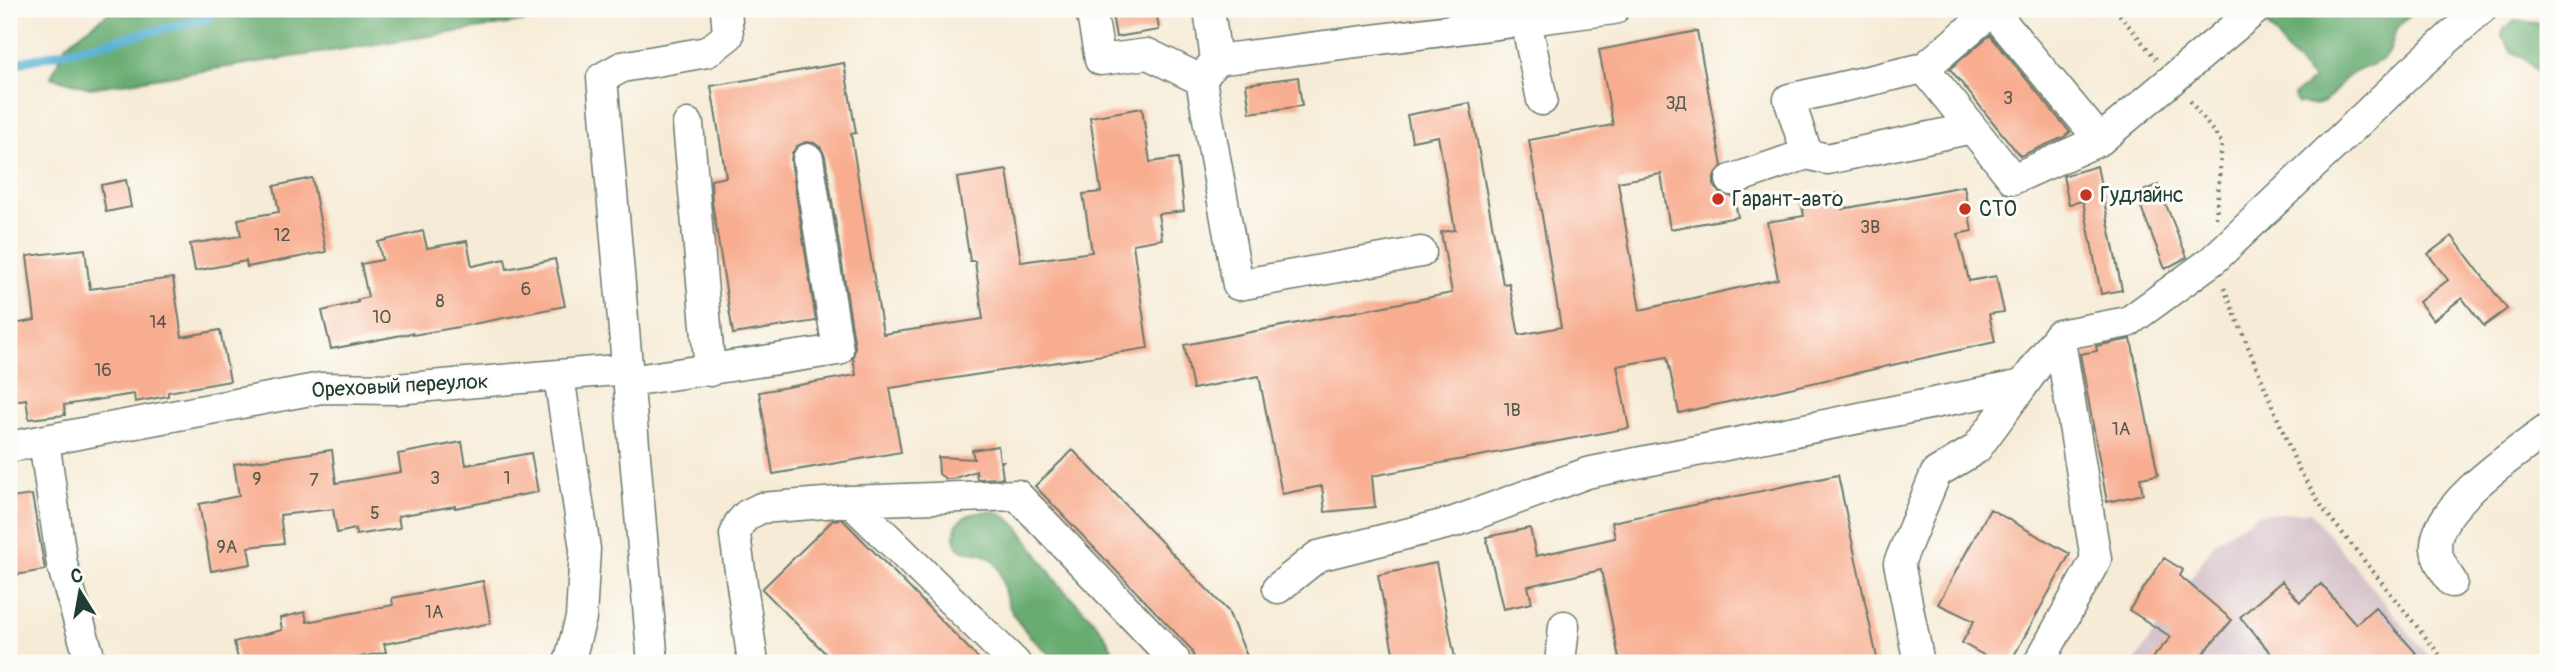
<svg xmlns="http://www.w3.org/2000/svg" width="2557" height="672" viewBox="0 0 2557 672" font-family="Pangolin,sans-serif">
  <rect width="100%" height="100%" fill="#fdfcf7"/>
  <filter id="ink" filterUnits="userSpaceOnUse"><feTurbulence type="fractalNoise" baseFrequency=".0143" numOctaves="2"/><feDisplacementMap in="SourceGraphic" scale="14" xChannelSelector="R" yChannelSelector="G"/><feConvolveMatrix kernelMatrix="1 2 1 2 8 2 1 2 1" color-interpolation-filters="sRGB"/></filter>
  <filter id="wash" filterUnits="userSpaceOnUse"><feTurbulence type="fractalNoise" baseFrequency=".00686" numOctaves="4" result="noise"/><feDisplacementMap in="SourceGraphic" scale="28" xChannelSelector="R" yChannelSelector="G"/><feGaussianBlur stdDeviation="1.57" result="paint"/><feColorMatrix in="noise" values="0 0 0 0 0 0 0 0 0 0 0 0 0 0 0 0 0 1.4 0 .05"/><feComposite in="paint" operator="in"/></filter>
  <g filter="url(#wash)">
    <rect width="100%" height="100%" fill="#f6ebd6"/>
    <path fill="#d2bdc6" d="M2310,512L2434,663H2134L2215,542L2258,514Z"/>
    <path fill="#67ac71" stroke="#437452" stroke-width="2" d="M114,9H605L90,88L51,77L66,45Z
      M2266,9H2416C2410,18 2398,23 2395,33C2391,42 2392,52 2384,58C2376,65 2359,68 2350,75C2329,90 2333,112 2297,103L2294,95L2313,80L2282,45C2277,30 2260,27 2266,9Z
      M2515,21L2537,23L2548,28V80L2522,57L2512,52L2502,37L2503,28Z
      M992,511C1021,516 1042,566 1061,587C1080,608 1101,623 1112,649L1108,663H1059C1042,647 1019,629 1009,606C1002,591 1004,567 989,557C980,552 968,553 958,548C947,520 967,512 992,511Z"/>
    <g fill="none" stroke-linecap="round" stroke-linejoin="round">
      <path stroke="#54afd2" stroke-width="9" d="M9,65L209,18"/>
    </g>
    <g id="blocks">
      <path fill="#f8ad90" d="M1111,9H1156L1159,30L1116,37Z
        M1697,31L1722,166L1714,176V185L1720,194L1734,197L1738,217L1670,229L1661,174L1618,182L1640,310L1778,279L1767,222L1804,216L1801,200L1839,193L1842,209L1964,186L1972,231L1958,234L1969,281L1996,276L2004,312L1989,314L1995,342L1679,413L1667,357L1617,366L1629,428L1372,476L1375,507L1325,512L1322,486L1282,494L1259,376L1193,389L1184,345L1452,293L1441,232L1455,230L1438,136L1412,141L1407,115L1470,103L1503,284L1509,283L1519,335L1561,327L1529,140L1613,125L1599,50Z
        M1990,35L2070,132L2064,137L2020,156L1950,69Z
        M844,63L856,133L851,134L883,334L983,319L975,261H970L957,178L1007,170L1021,262L1092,252L1083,194L1101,192L1090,117L1142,108L1150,162L1178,158L1184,211L1158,214L1162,239L1133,244L1148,348L890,388L901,452L773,474L759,392L856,375L853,358L855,347L825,156L821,148L814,143L806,142L797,146L792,153L791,161L816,321L733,334L712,202L711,180L726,177L711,86Z
        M1298,77L1302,106L1250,113L1246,84Z
        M2097,166L2122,290L2101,294L2083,201L2069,204L2063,176Z
        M312,178L326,252L247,267L246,261L195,271L190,244L241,236L238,219L279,212L274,186Z
        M126,180L131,207L106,212L101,185Z
        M2158,185L2187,257L2165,269L2136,194Z
        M423,231L427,248L467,241L472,266L505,259L507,269L555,259L565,306L453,328L413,335L412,333L331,349L322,311L358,302L357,300L368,297L361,264L382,260L378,242Z
        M2452,236L2507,309L2484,326L2462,298L2433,320L2419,302L2448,280L2428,254Z
        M85,249L90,289L173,278L182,337L220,330L230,381L168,392V396L135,402L134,394L64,405L65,415L29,419L26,399L9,402V353L14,352L9,325L35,320L27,256Z
        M2131,339L2158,475L2140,478L2143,494L2107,502L2080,354L2097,351L2096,346Z
        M462,442L466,465L531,453L538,492L455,508V506L398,516L400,528L356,535L355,529L337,533L333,509L280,515L284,543L248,547L251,564L211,571L199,504L239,496L234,464L332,450L336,483L401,472L398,454Z
        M998,446L1000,461H1003L1001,463L1003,478L977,479L976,471L952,479H946L939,474L938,457L974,459L972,450Z
        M1073,450L1228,611L1250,663H1196L1191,649L1035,486Z
        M1838,475L1878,663H1620L1601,570L1528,586L1532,603L1503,609L1486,537L1530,528L1536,556L1615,538L1612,522Z
        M32,495L45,570L9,576V529L15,528L10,498Z
        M1990,509L2070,554L2010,663H1998L1962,643L1974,621L1938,604Z
        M842,519L983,663H835L762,589L833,520Z
        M2164,558L2183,570L2180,576L2232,620L2195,663H2148L2171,637L2129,610Z
        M1436,563L1456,663H1395L1378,575Z
        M483,581L491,623L384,644L386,652L331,663H239L234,642L282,630L280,618L305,612L307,622L393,605L392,598Z
        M2282,581L2300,602L2321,584L2356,624L2375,607L2416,653L2404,663H2279L2240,617Z"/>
    </g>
  </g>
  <g filter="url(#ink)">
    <use href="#blocks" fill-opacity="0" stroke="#6a7a6d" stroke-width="2"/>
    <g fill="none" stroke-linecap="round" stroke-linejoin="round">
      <g stroke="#6a7a6d" stroke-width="33">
        <path id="minor" d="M1091,9L1100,60L1148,54L1201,80
          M1209,9L1216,60
          M1994,9L1924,68L2013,179L2100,140L2256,9
          M1992,10L2100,140
          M1526,20L1542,100
          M1924,68L1789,99L1807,154L1827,159L1972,128
          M688,124L710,371
          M1731,180L1807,154
          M1421,252L1238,285L1201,80L1216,60L1614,9
          M559,376L585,549L581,618L569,663
          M629,381L838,350L808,159
          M44,441L62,564L91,663
          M9,447L321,388L396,389L628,369
          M850,501L1015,663
          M2452,582C2445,571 2437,561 2436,548C2434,506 2517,452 2548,429
          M1278,588L1318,556L1454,522L1587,473L2023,385L2059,335
          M653,663L602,78L622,67L707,52L728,36L726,9
          M753,663L735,535L739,524L747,515L761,508L850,501L1017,495L1174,659L1169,663
          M1560,663L1564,626
          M1919,663L1899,563L1936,473L1976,449L2023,385
          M2039,663L2096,559L2059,335L2128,322L2213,260L2412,71L2481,9"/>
      </g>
      <path stroke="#6a7a6d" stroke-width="4.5" stroke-dasharray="2 5" stroke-linecap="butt" d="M2115,9L2156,59
        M2190,101L2222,143L2216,218
        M2224,288L2298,468L2324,510L2446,663"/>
      <use href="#minor" stroke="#fff" stroke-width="30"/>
    </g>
  </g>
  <g fill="#c8321e" stroke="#fdfcf7" stroke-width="2.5">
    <circle cx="2086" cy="195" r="7"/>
    <circle cx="1718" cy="199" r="7"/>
    <circle cx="1965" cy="209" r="7"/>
  </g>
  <g text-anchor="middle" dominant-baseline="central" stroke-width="6" stroke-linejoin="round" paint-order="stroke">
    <g font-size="18" fill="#55594b">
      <text x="2008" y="98">3</text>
      <text x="1676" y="103">3Д</text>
      <text x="1870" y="227">3В</text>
      <text x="282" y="235">12</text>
      <text x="526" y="289">6</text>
      <text x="440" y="301">8</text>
      <text x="382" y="317">10</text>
      <text x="158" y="322">14</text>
      <text x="103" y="370">16</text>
      <text x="1512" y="410">1В</text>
      <text x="2121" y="429">1А</text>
      <text x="435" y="478">3</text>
      <text x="507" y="478">1</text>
      <text x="257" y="479">9</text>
      <text x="314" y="480">7</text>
      <text x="375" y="513">5</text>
      <text x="227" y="547">9А</text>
      <text x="434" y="612">1А</text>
    </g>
    <g font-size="21" fill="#1f3d34" stroke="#fdfcf7" text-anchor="start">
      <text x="2100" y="195">Гудлайнс</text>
      <text x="1732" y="199">Гарант-авто</text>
      <text x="1979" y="209">СТО</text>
    </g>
    <g font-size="21" fill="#1f3d34" stroke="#fdfcf7">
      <text transform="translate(400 386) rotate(-3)">Ореховый переулок</text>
    </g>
  </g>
  <rect width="2557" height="672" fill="none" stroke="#fdfcf7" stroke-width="35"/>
  <g transform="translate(80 592) rotate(349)" stroke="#fdfcf7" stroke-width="5" paint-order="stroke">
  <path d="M0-5L12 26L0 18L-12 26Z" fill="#1f3d34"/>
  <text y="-10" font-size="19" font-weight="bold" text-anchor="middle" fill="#1f3d34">С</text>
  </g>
</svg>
